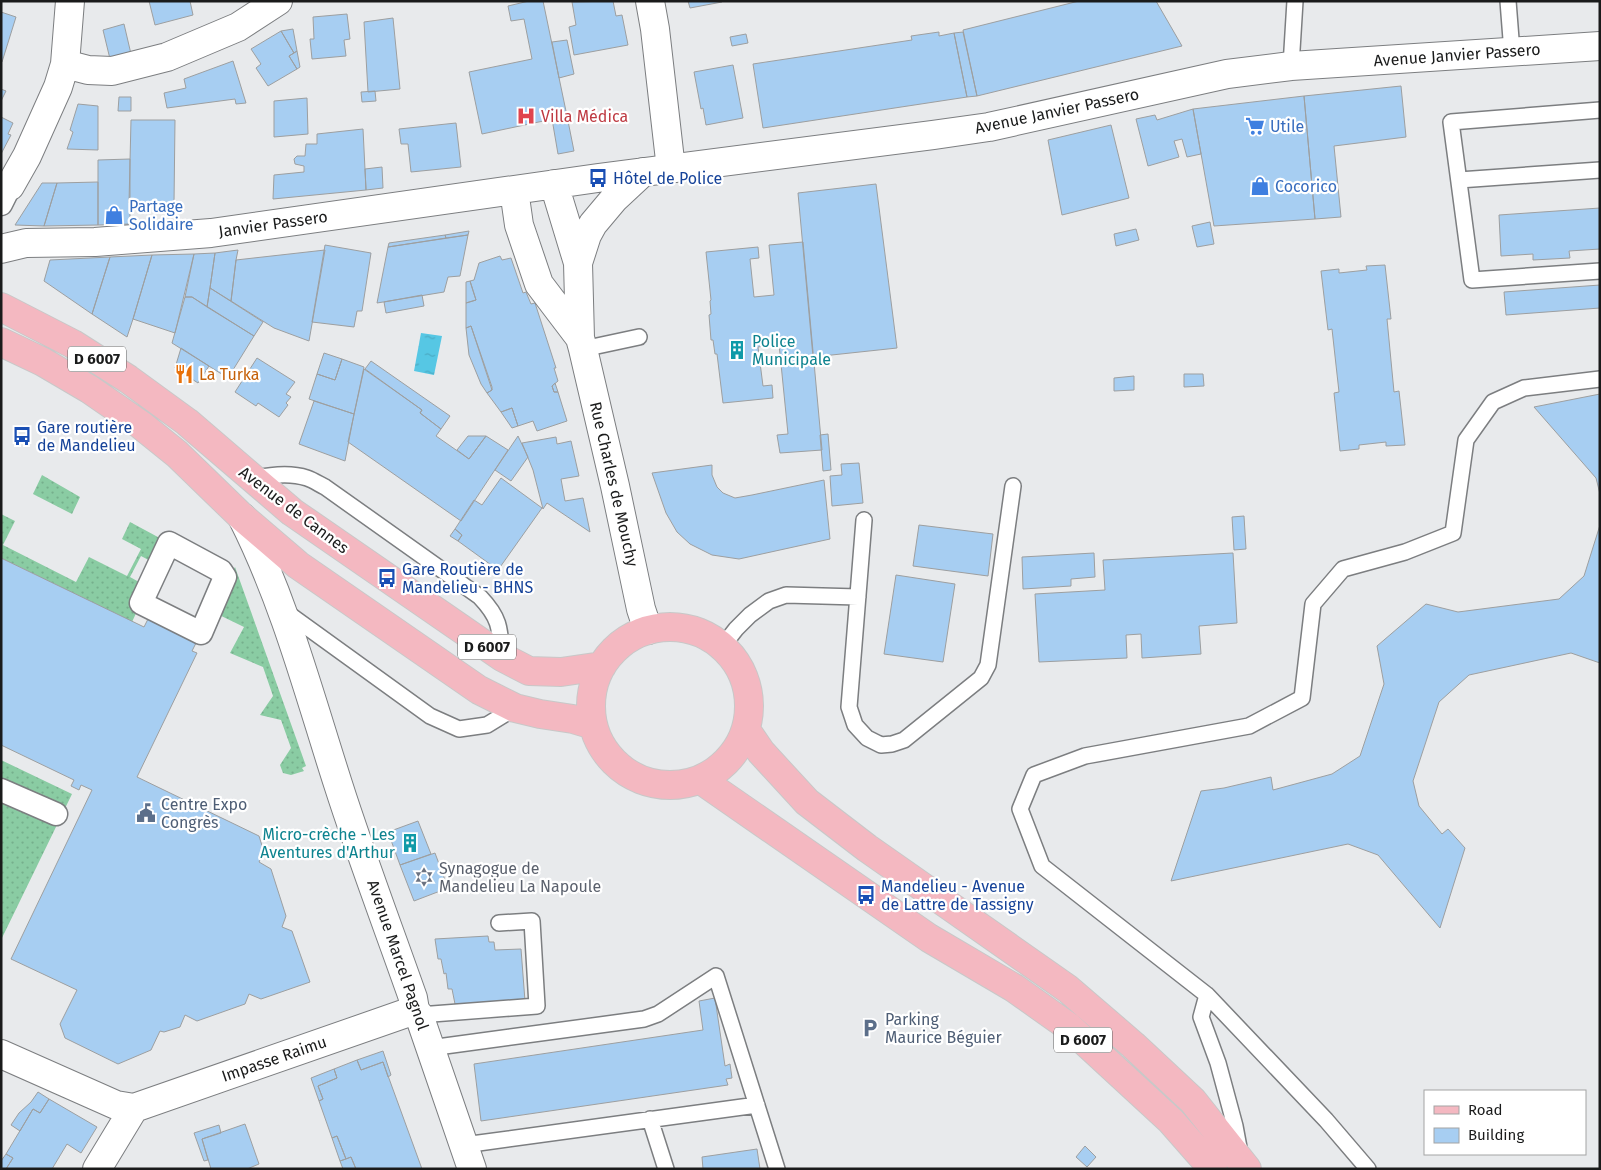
<svg xmlns="http://www.w3.org/2000/svg" width="1601" height="1170" viewBox="0 0 1601 1170" font-family="'Fira Sans',sans-serif">
  <defs>
    <pattern id="grass-dots" width="8" height="8" patternUnits="userSpaceOnUse" patternTransform="scale(1.25)"><rect width="8" height="8" fill="#8acca3"/><path d="M2 2h.1M6 6h.1" fill="none" stroke="#76af8c" stroke-width="1.8" stroke-linecap="round"/></pattern>
    <pattern id="water-ripples" width="26" height="14" patternUnits="userSpaceOnUse" patternTransform="scale(1.25)"><rect width="26" height="14" fill="#56c7e4"/><path d="M2 4q2-2 4 0t4 0M15 11q2-2 4 0t4 0" fill="none" stroke="#4aaac3"/></pattern>
  </defs>
  <rect width="100%" height="100%" fill="#e8eaec"/>
  <path fill="url(#grass-dots)" d="M42,475L80,497L72,514L33,494Z
    M1,514L15,521L3,545L76,582L89,557L127,576L141,549L122,539L130,522L169,543L158,565L141,556L130,577L148,587L132,622L1,558Z
    M235,567L306,766L302,768L304,771L291,775L283,773L280,765L291,748L281,720L260,715L273,696L263,667L230,653L244,627L211,611Z
    M1,760L72,794L1,940Z"/>
  <path fill="url(#water-ripples)" d="M421,333L442,336L434,375L414,371Z"/>
  <path fill="#a7cef2" stroke="#9d9fa0" d="M149,1H190L193,15L155,25Z
    M529,1H543L567,116L482,134L469,72L532,59L524,19L511,21L508,6Z
    M613,1L616,16L622,15L628,45L574,55L569,27L576,25L572,2Z
    M688,1H721L722,2L690,8Z
    M1079,1H1156L1182,46L977,96L963,30Z
    M1,12L16,17L2,62H1Z
    M347,14L350,39L344,40L346,56L312,59L310,39H314L313,17Z
    M393,18L400,89L368,92L364,22Z
    M124,24L131,54L110,59L103,30Z
    M293,29L297,51L294,53L281,31Z
    M281,31L294,53L289,56L297,69L268,86L256,68L261,64L251,49Z
    M939,32V36L954,33L967,97L763,128L753,64L912,40L911,36Z
    M963,32L977,96L967,97L954,33Z
    M746,34L748,43L732,46L730,37Z
    M567,40L574,74L559,78L552,42Z
    M297,51L300,67L297,69L289,56Z
    M233,61L246,103L236,104L235,99L167,108L164,93L186,88L184,79Z
    M733,65L743,118L706,125L703,108L701,109L694,72Z
    M1401,86L1406,137L1334,146L1341,217L1315,219L1304,96Z
    M1,89L6,91L1,101Z
    M375,91L376,101L362,102L361,92Z
    M1304,96L1315,219L1214,226L1193,109Z
    M119,97H131V111H118Z
    M307,98L308,134L274,137V101Z
    M78,104L98,106V150L67,149L73,132L70,130Z
    M1193,109L1201,154L1187,157L1182,139L1174,141L1179,157L1148,166L1136,119L1155,115L1157,120Z
    M567,116L574,151L558,154L552,119Z
    M1,117L13,123L8,134L11,135L1,154Z
    M131,120H175L174,203H129Z
    M456,123L461,167L411,172L408,144H401L399,129Z
    M1111,125L1129,198L1062,215L1048,140Z
    M363,129L366,190L273,199L274,175L304,172V166L295,164L294,159L297,156H305L306,144H317V134Z
    M130,159V224L98,225V160Z
    M382,167L383,188L366,190L365,169Z
    M98,182V225L44,226L57,183Z
    M42,183H57L44,226L15,225Z
    M876,184L897,348L813,357L798,193Z
    M1600,208V249L1569,251L1570,258L1533,260V254L1501,256L1499,215Z
    M1210,222L1214,244L1197,247L1192,226Z
    M1136,229L1139,240L1116,246L1114,234Z
    M469,231L468,235L446,238L445,235Z
    M445,235L446,238L388,247L389,243Z
    M468,235L460,276L448,277L444,292L377,303L388,247Z
    M803,242L822,450L780,453L777,435L788,434L779,344L758,347L763,386L772,385L773,398L723,403L717,354H715L713,340H711L709,315L711,314L710,301L711,300L706,252L758,247L759,258L750,259L754,297L774,295L769,245Z
    M325,245L371,253L362,311H357L354,327L312,322Z
    M238,250L236,260L231,301L210,288L215,253Z
    M325,250L309,341L274,328L231,301L236,260Z
    M215,253L210,288L207,307L192,297H185L194,254Z
    M194,254L175,333L133,319L152,255Z
    M152,255L133,319L127,337L92,314L110,257Z
    M500,256L502,260L511,258L523,293L526,292L531,304L535,303L556,368H554L558,381L552,386L554,392H558L567,421L537,431L533,421L518,426L512,408L501,412L487,393L492,390V387L471,326L466,328V303L476,300L470,281L474,280L479,263Z
    M110,257L92,314L44,281L50,260Z
    M1385,265L1391,319H1387L1394,392L1399,391L1405,445L1386,446V442L1359,445V449L1340,451L1334,393L1339,392L1332,329L1328,330L1321,271L1339,269V273L1367,270L1366,266Z
    M470,281L476,300L466,303V282Z
    M1600,285V308L1506,315L1504,292Z
    M210,288L263,322L254,336L207,307Z
    M422,295L424,306L386,313L384,302Z
    M185,297H192L254,336L228,378L172,343Z
    M471,326L492,390L487,393L481,384L469,355L466,328Z
    M181,348L209,366L198,383L175,368Z
    M324,353L342,359L335,380L317,374Z
    M257,358L295,382L286,394L291,397L286,403L288,405L279,417L258,403L256,406L235,392Z
    M342,359L364,367L354,414L309,399L317,374L335,380Z
    M371,361L450,416L441,429L420,413L422,410L365,369Z
    M364,369L422,410L420,413L441,429L436,436L469,459L486,436L508,450L461,521L348,442Z
    M1184,374H1203L1204,386L1184,387Z
    M1134,376V390L1114,391V378Z
    M555,383L558,392H554L552,386Z
    M1600,394V494L1596,478L1534,407Z
    M314,401L354,414L345,461L299,444Z
    M512,408L518,426L512,428L501,412Z
    M828,434L831,470L823,471L820,435Z
    M468,436H486L469,459L457,450Z
    M518,436L528,457L511,481L495,470Z
    M556,437L557,444L571,441L579,476L561,479L565,501L583,498L590,532L547,503L543,509L533,470L522,443Z
    M859,463L863,503L832,506L830,476L842,475L841,464Z
    M712,465V475L717,487L723,493L735,498L752,495L824,480L830,539L739,559L712,555L690,544L677,532L666,513L652,473Z
    M501,478L542,508L498,570L458,541L462,535L455,529L474,500L482,505Z
    M1244,516L1246,549L1234,550L1232,517Z
    M919,525L993,534L988,576L913,566Z
    M1600,525V663L1571,653L1469,675L1439,702L1413,781L1419,806L1442,834L1448,829L1465,848L1440,928L1378,855L1348,844L1171,881L1201,791L1224,788L1271,777L1273,790L1332,774L1360,756L1384,684L1377,646L1426,604L1458,612L1559,599L1584,576Z
    M455,529L462,535L458,541L450,536Z
    M1094,553L1095,577L1071,579V586L1023,589L1022,557Z
    M1233,553L1237,623L1199,626L1201,654L1142,658L1141,634L1126,635L1127,658L1039,662L1035,594L1105,590L1103,560Z
    M1,558L144,627L153,609L201,633L192,651L197,653L137,777L259,836L264,852L259,862L271,869L286,916L282,927L292,931L310,982L261,999L249,994L245,1004L197,1021L185,1015L180,1027L164,1032L160,1031L151,1050L118,1064L65,1038L60,1024L77,990L11,959L92,790L81,785L79,790L71,786L74,780L1,745Z
    M896,575L955,584L943,662L884,654Z
    M418,821L431,854L400,865L388,832Z
    M435,853L448,888L414,901L400,865Z
    M488,936L489,942H494L495,950L521,949L525,1001L455,1004L452,989H448L446,973L444,974L441,959H438L435,939Z
    M715,998L725,1066L730,1064L732,1078L726,1079L728,1085L481,1121L474,1064L703,1030L699,1001Z
    M383,1051L391,1075L388,1077L383,1062L361,1070L357,1060Z
    M357,1060L361,1070L383,1062L422,1169H356L351,1157L346,1159L337,1136L332,1138L319,1101L323,1099L318,1086L337,1078L334,1069Z
    M334,1069L337,1078L318,1086L323,1099L319,1101L311,1078Z
    M38,1092L49,1099L40,1113L33,1109L20,1131L11,1125L19,1113L31,1102Z
    M49,1099L97,1127L81,1153L67,1144L52,1169H6L13,1158L6,1154L33,1109L40,1113Z
    M245,1124L259,1164L247,1169H211L202,1139Z
    M219,1125L221,1133L202,1139L208,1160L204,1161L194,1133Z
    M337,1136L346,1159L340,1161L332,1138Z
    M1085,1146L1096,1157L1087,1167L1076,1157Z
    M757,1149L760,1169H703L702,1157Z
    M6,1154L13,1158L6,1169H1V1161Z
    M351,1157L356,1169H343L340,1161Z"/>
  <g fill="none" stroke-linecap="round" stroke-linejoin="round">
    <g stroke="#7c7e80" stroke-width="18">
      <path id="service" d="M1508,1L1512,52
        M1291,66L1295,1
        M1600,110L1451,122L1472,280L1600,271
        M1459,180L1600,170
        M583,349L639,337
        M252,479C269,475 289,472 307,478C313,480 319,484 325,487L480,597C500,618 500,628 502,657
        M864,520L849,707L855,725L867,738L881,745L892,744L904,740L981,678L988,665L1013,486
        M286,612L430,716L459,729L487,725L515,708
        M722,647L736,629L750,615L769,601L786,595L858,597
        M1207,995L1201,1017L1218,1063L1235,1126L1240,1153
        M419,1015L537,1006L532,921L499,923
        M430,1048L644,1019L658,1014L716,976L777,1169
        M650,1119L666,1169
        M464,1145L757,1105
        M1368,1169L1326,1120L1207,995L1042,866L1020,809L1034,775L1085,756L1249,726L1302,698L1313,604L1343,569L1405,552L1453,533L1466,440L1493,402L1524,388L1600,379"/>
    </g>
    <g stroke="#7c7e80" stroke-width="25">
      <path id="pedestrian" d="M1,204L10,186
        M169,543L221,571L225,577L201,633L141,603Z
        M1,790L56,814"/>
    </g>
    <g stroke="#7c7e80" stroke-width="30">
      <path id="minor" d="M650,1L655,29L671,169
        M65,64L88,70L112,71L167,57L238,27L278,1
        M10,186L27,156L58,87L65,64L70,1
        M242,517C285,602 309,694 338,784C361,856 388,927 413,998L415,1010L419,1015L472,1169
        M1,1054L116,1105L134,1108L415,1010
        M97,1169L134,1108"/>
    </g>
    <g stroke="#7c7e80" stroke-width="30">
      <path id="tertiary" d="M554,184L578,263
        M514,190L519,225L539,284L580,338L583,349L615,486L641,609L648,630
        M1,249L26,243L95,242L211,233L598,178L933,135L989,127L1227,74L1291,66L1600,46
        M580,338L578,263L587,235L593,224L614,199L643,172"/>
    </g>
    <g stroke="#c8c8c8" stroke-width="30">
      <path id="primary" d="M1,307L73,344L128,379L187,422L292,512L502,657L529,671L561,672L602,666
        M1,342L43,362L89,389L141,425L177,454L242,517L298,565L479,690L515,708L540,714L573,719L593,725
        M591 706a79 79 0 1 1 158 0a79 79 0 1 1-158 0Z
        M746,730L761,752L807,802L867,848L1068,989L1133,1045L1193,1101L1247,1169
        M701,780L929,938L1014,988L1069,1027L1171,1121L1213,1169"/>
    </g>
    <use href="#service" stroke="#fff" stroke-width="15"/>
    <use href="#pedestrian" stroke="#fff" stroke-width="22"/>
    <use href="#minor" stroke="#fff" stroke-width="28"/>
    <use href="#tertiary" stroke="#fff" stroke-width="28"/>
    <use href="#primary" stroke="#f4b8c1" stroke-width="28"/>
  </g>
  <defs>
    <g id="hospital-bare" transform="scale(1.5)"><path d="M-5-5h3v3.5h4V-5h3V5h-3V1.5h-4V5h-3Z" fill="#e0444e" stroke="#fff" stroke-width="2.5" paint-order="stroke"/></g>
    <g id="supermarket-bare" transform="scale(1.5)"><path d="M-6-5.5h2.5l.6 2H6L4.5 2H-2.5L-4.4-4H-6ZM-1.5 3.2a1.3 1.3 0 1 0 .1 0ZM3 3.2a1.3 1.3 0 1 0 .1 0Z" fill="#3f7fe0" stroke="#fff" stroke-width="2.5" paint-order="stroke"/></g>
    <g id="bus-bare" transform="scale(1.5)"><path d="M-5-6H5V4H4V6H2V4H-2V6H-4V4H-5ZM-3.5-4V0h7V-4ZM-3.5 1.2v1.5H-2V1.2ZM2 1.2v1.5H3.5V1.2Z" fill="#1a4fb4" stroke="#fff" stroke-width="2.5" paint-order="stroke"/></g>
    <g id="shop-bare" transform="scale(1.5)"><path d="M-5-2.5h2.3a2.7 3.5 0 0 1 5.4 0H5L5.5 6h-11ZM-1.5-2.5h3a1.5 2.3 0 0 0-3 0Z" fill="#3f7fe0" stroke="#fff" stroke-width="2.5" paint-order="stroke"/></g>
    <g id="building-bare" transform="scale(1.5)"><path d="M-4-6H4V6H1V3H-1V6H-4ZM-2.5-4.3h1.7v1.8h-1.7ZM.8-4.3h1.7v1.8H.8ZM-2.5-1h1.7V.8h-1.7ZM.8-1h1.7V.8H.8Z" fill="#0f9aa8" stroke="#fff" stroke-width="2.5" paint-order="stroke"/></g>
    <g id="restaurant-bare" transform="scale(1.5)"><path d="M-5-6h1v4h1v-4h1v4h1v-4h1v5L-1.5 .5V6h-2V.5L-5-1ZM5-6V6H3V1.5H1.5Q1.5-4 5-6Z" fill="#e8710a" stroke="#fff" stroke-width="2.5" paint-order="stroke"/></g>
    <g id="civic-bare" transform="scale(1.5)"><path d="M-.6-6.5H3V-4.5H.6V-3L4-1V1h2V6H-6V1h2V-1L-.6-3ZM-1.2 2.5V6h2.4V2.5Z" fill="#5c6f8a" stroke="#fff" stroke-width="2.5" paint-order="stroke"/></g>
    <g id="synagogue-bare" transform="scale(1.5)"><path d="M0-6.5L5.6 3.2H-5.6ZM0 6.5L5.6-3.2H-5.6Z" fill="#6b7280" stroke="#fff" stroke-width="2.5" paint-order="stroke"/></g>
    <g id="parking-bare" transform="scale(1.5)"><path d="M-3.5-5.5H1a3.5 3.5 0 0 1 0 7H-1V5.5H-3.5ZM-1-3.4V-.6H.8a1.4 1.4 0 0 0 0-2.8Z" fill="#5c6f8a" stroke="#fff" stroke-width="2.5" paint-order="stroke"/></g>
  </defs>
  <g fill-rule="evenodd">
    <use href="#hospital-bare" x="526" y="116"/>
    <use href="#supermarket-bare" x="1255" y="126"/>
    <use href="#bus-bare" x="598" y="178"/>
    <use href="#shop-bare" x="1260" y="186"/>
    <use href="#shop-bare" x="114" y="215"/>
    <use href="#building-bare" x="737" y="350"/>
    <use href="#restaurant-bare" x="184" y="374"/>
    <use href="#bus-bare" x="22" y="436"/>
    <use href="#bus-bare" x="387" y="578"/>
    <use href="#civic-bare" x="146" y="813"/>
    <use href="#building-bare" x="410" y="843"/>
    <use href="#synagogue-bare" x="424" y="877"/>
    <use href="#bus-bare" x="866" y="895"/>
    <use href="#parking-bare" x="870" y="1028"/>
  </g>
  <g text-anchor="middle" dominant-baseline="central" stroke-width="4.5" stroke-linejoin="round" paint-order="stroke">
    <g fill="#fff" stroke="#5f5f5f" stroke-width="1">
      <rect x="68" y="346.5" width="58" height="25" rx="4"/>
      <rect x="458" y="634.5" width="58" height="25" rx="4"/>
      <rect x="1054" y="1027.5" width="58" height="25" rx="4"/>
    </g>
    <g font-size="15" font-weight="bold" fill="#1a1b1b">
      <text x="97" y="359">D 6007</text>
      <text x="487" y="647">D 6007</text>
      <text x="1083" y="1040">D 6007</text>
    </g>
    <g font-size="16" fill="#1a1b1b" stroke="#fff">
      <text transform="translate(1457 55) rotate(-4)">Avenue Janvier Passero</text>
      <text transform="translate(1057 111) rotate(-12)">Avenue Janvier Passero</text>
      <text transform="translate(273 224) rotate(-8)">Janvier Passero</text>
      <text transform="translate(614 484) rotate(77)">Rue Charles de Mouchy</text>
      <text transform="translate(294 510) rotate(37)">Avenue de Cannes</text>
      <text transform="translate(398 955) rotate(71)">Avenue Marcel Pagnol</text>
      <text transform="translate(274 1059) rotate(-19)">Impasse Raimu</text>
    </g>
    <g font-size="16" fill="#be3a42" stroke="#fff" text-anchor="start">
      <text x="541" y="116">Villa Médica</text>
    </g>
    <g font-size="16" fill="#366cbe" stroke="#fff" text-anchor="start">
      <text x="1270" y="126">Utile</text>
      <text x="1275" y="186">Cocorico</text>
      <text x="129" y="206">Partage<tspan x="129" dy="18">Solidaire</tspan></text>
    </g>
    <g font-size="16" fill="#164399" stroke="#fff" text-anchor="start">
      <text x="613" y="178">Hôtel de Police</text>
      <text x="37" y="427">Gare routière<tspan x="37" dy="18">de Mandelieu</tspan></text>
      <text x="402" y="569">Gare Routière de<tspan x="402" dy="18">Mandelieu - BHNS</tspan></text>
      <text x="881" y="886">Mandelieu - Avenue<tspan x="881" dy="18">de Lattre de Tassigny</tspan></text>
    </g>
    <g font-size="16" fill="#0d838f" stroke="#fff" text-anchor="start">
      <text x="752" y="341">Police<tspan x="752" dy="18">Municipale</tspan></text>
      <text x="395" y="834" text-anchor="end">Micro-crèche - Les<tspan x="395" dy="18">Aventures d'Arthur</tspan></text>
    </g>
    <g font-size="16" fill="#c56008" stroke="#fff" text-anchor="start">
      <text x="199" y="374">La Turka</text>
    </g>
    <g font-size="16" fill="#4e5e75" stroke="#fff" text-anchor="start">
      <text x="161" y="804">Centre Expo<tspan x="161" dy="18">Congrès</tspan></text>
      <text x="885" y="1019">Parking<tspan x="885" dy="18">Maurice Béguier</tspan></text>
    </g>
    <g font-size="16" fill="#5b616d" stroke="#fff" text-anchor="start">
      <text x="439" y="868">Synagogue de<tspan x="439" dy="18">Mandelieu La Napoule</tspan></text>
    </g>
  </g>
  <rect width="1601" height="1170" fill="none" stroke="#1a1b1b" stroke-width="5"/>
  <rect x="1424" y="1090" width="162" height="65" fill="#ffffff" stroke="#a3a4a4"/>
  <rect x="1434" y="1106" width="25" height="8" fill="#f4b8c1" stroke="#a3a4a4"/>
  <text x="1468" y="1115" font-size="15" fill="#1a1b1b">Road</text>
  <rect x="1434" y="1128" width="25" height="15" fill="#a7cef2" stroke="#a3a4a4"/>
  <text x="1468" y="1140" font-size="15" fill="#1a1b1b">Building</text>
</svg>
